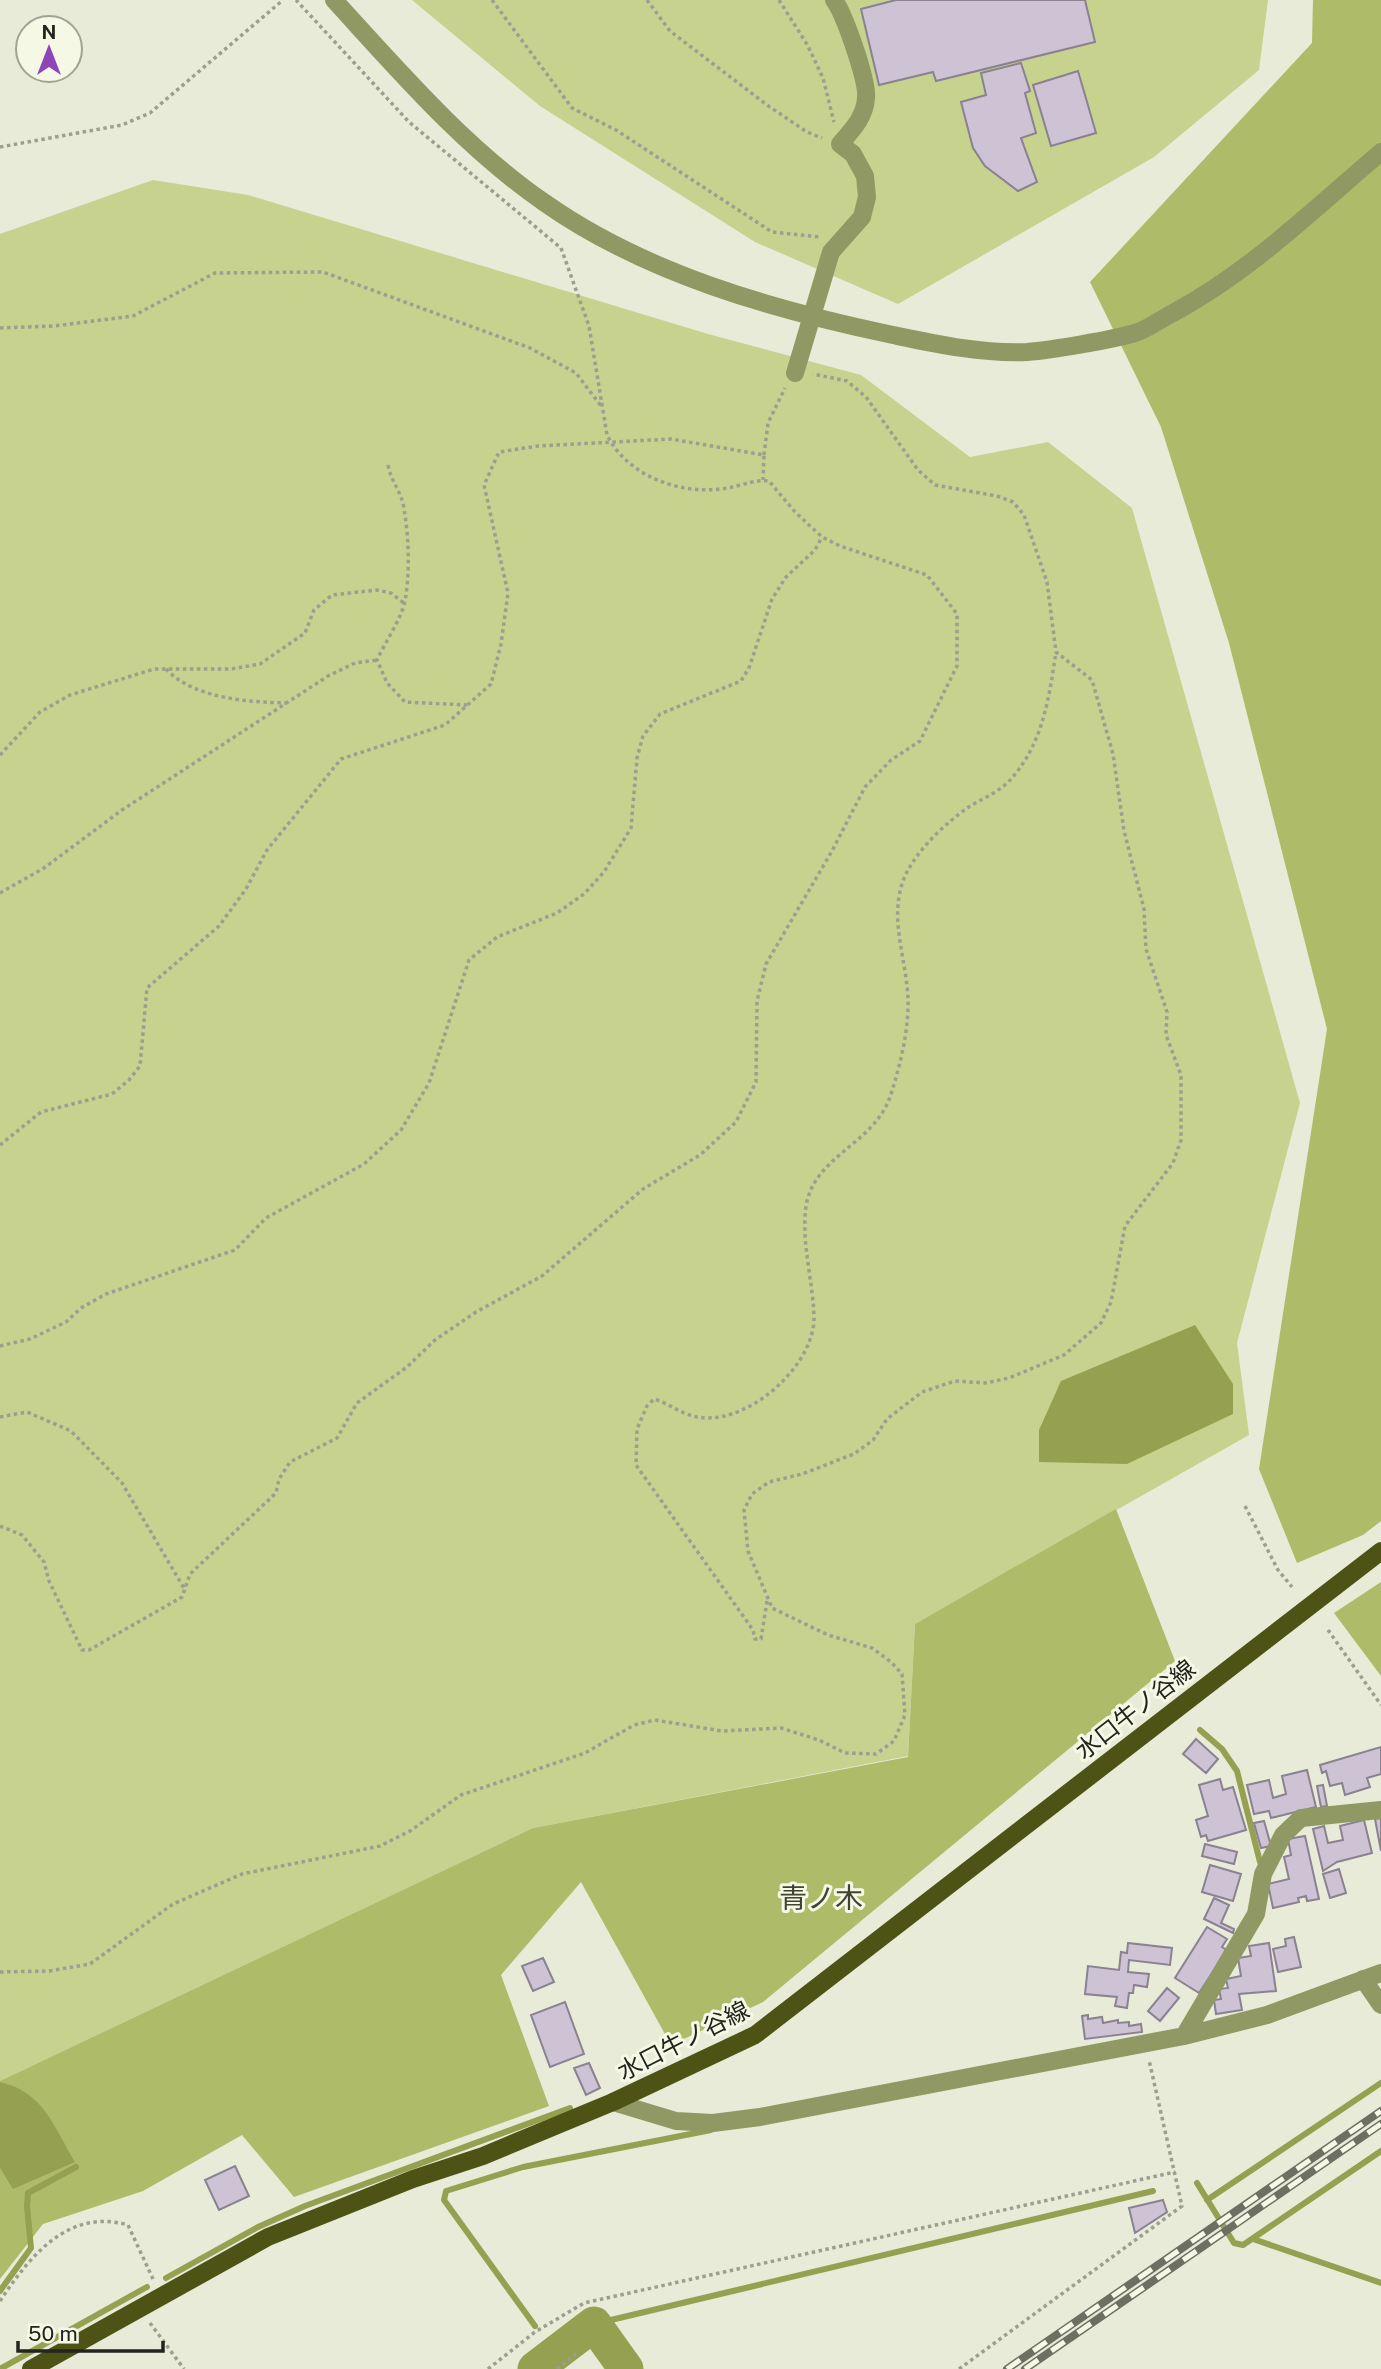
<svg xmlns="http://www.w3.org/2000/svg" width="1381" height="2369" viewBox="0 0 1381 2369" font-family="'Public Sans','Noto Sans JP',sans-serif">
  <rect width="100%" height="100%" fill="#e7ebd7"/>
  <path fill="#c6d28e" d="M412,0H1268L1259,70L1154,157L898,304L755,242L540,106Z
    M153,180L248,195L708,334L861,375L970,457L1048,442L1132,508L1300,1103L1237,1343L1249,1435L915,1624L908,1756L533,1828L0,2081V234Z"/>
  <path fill="#aebb69" d="M1313,0H1381V1521L1363,1535L1297,1563L1259,1469L1327,1029L1229,643L1161,427L1090,282L1312,43Z
    M1116,1509L1175,1661L763,2002L671,2045L581,1882L501,1975L549,2106L294,2197L242,2135L143,2191L43,2224L0,2279V2081L533,1828L908,1757L915,1624Z
    M1381,1582V1676L1334,1613Z"/>
  <path fill="#95a150" d="M1195,1325L1233,1384V1414L1127,1464L1039,1462V1430L1061,1381Z
    M0,2082C44,2092 53,2126 75,2162L13,2189L0,2168Z"/>
  <g fill="none" stroke-linecap="round" stroke-linejoin="round">
    <path stroke="#95a150" stroke-width="6" d="M1200,1730L1222,1749L1237,1771L1260,1862
      M1197,2183L1234,2243L1243,2245L1381,2151
      M1207,2200L1381,2083
      M1253,2239L1381,2283
      M166,2278L258,2227L305,2206L570,2108
      M0,2291L31,2248L27,2206L28,2193L76,2167
      M594,2324L1153,2191
      M535,2326L444,2200L446,2191L523,2167L711,2130
      M0,2369L147,2287"/>
    <path stroke="#95a150" stroke-width="35" d="M535,2369L594,2324L626,2369"/>
  </g>
  <path fill="#cec3d5" stroke="#8a8191" stroke-width="2" d="M896,0H1085L1095,42L936,81L933,72L879,85L861,9Z
    M1021,63L1030,91L1025,93L1036,133L1021,138L1037,182L1018,191L985,166L973,148L961,102L986,95L981,73Z
    M1078,71L1096,133L1051,146L1033,85Z
    M1196,1739L1218,1759L1206,1773L1183,1754Z
    M1381,1747V1774L1367,1778L1370,1787L1345,1795L1342,1783L1330,1786L1326,1771L1322,1773L1320,1765Z
    M1307,1770L1316,1807L1271,1818L1269,1811L1254,1814L1247,1785L1269,1780L1273,1798L1286,1794L1282,1776Z
    M1220,1779L1223,1790L1233,1787L1246,1830L1208,1841L1206,1835L1201,1837L1196,1820L1208,1816L1199,1785Z
    M1323,1785L1327,1806L1321,1807L1317,1786Z
    M1381,1818V1851L1375,1819Z
    M1364,1820L1372,1853L1337,1862L1323,1871L1313,1829L1324,1826L1328,1843L1343,1840L1340,1826Z
    M1264,1821L1271,1846L1261,1848L1254,1823Z
    M1305,1836L1319,1899L1307,1901L1306,1896L1298,1898L1299,1902L1273,1908L1268,1884L1289,1879L1284,1857L1291,1855L1288,1839Z
    M1205,1844L1237,1852L1234,1864L1202,1856Z
    M1210,1865L1241,1874L1233,1901L1202,1892Z
    M1339,1869L1346,1893L1330,1898L1323,1874Z
    M1214,1898L1229,1905L1221,1923L1234,1929L1233,1933L1204,1919Z
    M1207,1927L1227,1939L1222,1947L1227,1950L1199,1993L1175,1978Z
    M1294,1937L1301,1967L1278,1972L1273,1949L1286,1946L1285,1939Z
    M1128,1943L1172,1948L1170,1965L1129,1960L1128,1972L1149,1974L1147,1987L1134,1985L1133,1993H1129L1127,2008L1115,2006L1117,1997L1085,1994L1088,1966L1119,1970L1121,1952L1127,1953Z
    M1269,1943L1276,1991L1239,1994L1242,2010L1216,2014L1214,2000L1221,1999L1219,1989L1228,1988L1226,1979L1241,1976L1238,1958L1251,1956L1249,1946Z
    M543,1958L554,1982L533,1991L522,1966Z
    M1167,1988L1179,1998L1160,2021L1148,2011Z
    M565,2002L584,2054L550,2067L531,2015Z
    M1088,2015V2019L1102,2017L1103,2023L1118,2020V2023L1129,2022V2026L1141,2024L1142,2032L1085,2039L1082,2016Z
    M589,2063L600,2088L586,2095L574,2068Z
    M235,2166L249,2196L219,2210L205,2180Z
    M1163,2200L1167,2212L1135,2233L1129,2208Z"/>
  <g fill="none" stroke-linecap="round" stroke-linejoin="round">
    <path stroke="#9c9f90" stroke-width="3.5" stroke-dasharray="3.5 3.5" stroke-linecap="butt" d="M492,0L572,108L616,130L772,232L820,237
      M647,0L670,31L767,105L807,132L822,138
      M779,0L808,46L823,78L834,122
      M0,147L122,125L150,113L283,0
      M0,328L54,326L133,316L215,273L323,272L530,348L576,373L601,406
      M764,455L768,423L785,388
      M388,465C391,482 402,492 404,509C409,538 410,573 405,601C401,620 385,642 377,660L387,683L405,702L467,705
      M166,669C194,699 249,702 286,703
      M0,755L40,712L70,695L154,669H231L260,664L305,633L314,610L332,595L377,590L391,593L405,604
      M0,893L44,868L122,810L328,676L355,663L377,660
      M0,1145L41,1112L112,1094L129,1080L140,1066L147,988L219,926L246,889L267,850L341,759L445,725L491,684L501,644L508,593L484,485L499,452L538,446L671,439L764,455L763,480
      M0,1346L30,1339L66,1322L81,1308L106,1294L235,1250L266,1218L364,1164L401,1130L429,1083L469,960L497,937L557,913L584,894L604,872L631,828L637,758L643,736L660,714L741,681L749,668L772,599L786,577L815,550L822,537
      M0,1417L27,1412L71,1431L122,1483L185,1590
      M1245,1506L1278,1570L1292,1587
      M0,1526L22,1535L44,1562L49,1581L82,1650H89L182,1597L190,1574L276,1493L279,1479L290,1462L337,1438L357,1403L407,1367L435,1340L476,1312L542,1276L643,1189L700,1155L736,1122L756,1082L757,1001L766,964L832,851L865,787L891,760L920,741L957,666V614L927,575L840,546L822,537L795,512L769,481C751,479 737,488 720,489C677,494 627,475 607,435L589,326L561,248L409,122L296,0
      M767,1601L761,1639H755L753,1630L636,1465L637,1429L647,1406L654,1399C668,1403 680,1413 693,1416C743,1430 815,1367 814,1317C813,1280 801,1243 806,1206C815,1153 877,1145 892,1091C901,1061 909,1029 908,998C906,956 887,914 906,874C918,849 945,824 967,808C981,799 1000,792 1011,779C1043,743 1049,698 1056,652
      M1328,1630L1381,1705
      M0,1972L49,1971L90,1964L173,1904L242,1874L380,1846L410,1831L461,1795L585,1753L634,1725L655,1720L722,1731L781,1728L819,1740L845,1753L876,1754L894,1741L905,1715L902,1674L891,1662L872,1648L828,1635L772,1608L748,1551L744,1510L752,1494L769,1482L802,1474L854,1454L873,1440L887,1419L922,1392L955,1381L986,1383L1009,1378L1064,1355L1101,1323L1111,1302L1125,1226L1173,1163L1181,1140V1075L1166,1035L1167,1012L1146,949L1144,909L1124,831L1113,754L1092,680L1056,652L1047,582L1024,515L1013,502L997,496L935,485L918,470L866,397L847,381L813,374
      M0,2301C30,2256 68,2208 128,2225L153,2279
      M150,2323L184,2369
      M488,2369L535,2332L584,2303L1175,2172
      M557,2369L576,2354
      M959,2369L1182,2206L1149,2060"/>
    <path stroke="#909963" stroke-width="18" d="M334,0C399,71 465,148 545,203C646,274 774,310 893,335C936,344 982,354 1027,352C1052,350 1111,340 1135,333C1148,329 1161,319 1173,313C1251,271 1314,209 1381,152
      M795,373L831,252L862,217L867,197L865,176L853,154L840,144C852,130 865,117 866,98C868,81 844,13 834,0
      M1363,1979L1381,2005
      M1184,2036L1256,1914L1263,1874L1283,1835L1301,1818L1381,1810
      M613,2102L676,2121L713,2123L760,2117L1184,2036L1267,2015L1381,1973"/>
    <path stroke="#4c5314" stroke-width="18" d="M31,2369L268,2237L413,2179L483,2156L613,2102L755,2035L1381,1551"/>
    <g stroke="#6d6f63" stroke-width="8">
      <path id="rail" d="M1007,2369L1381,2111
        M1025,2369L1381,2124"/>
    </g>
    <use href="#rail" stroke="#f4f8e4" stroke-width="5" stroke-dasharray="16" stroke-linecap="butt"/>
  </g>
  <g text-anchor="middle" dominant-baseline="central" stroke-width="6" stroke-linejoin="round" paint-order="stroke">
    <g font-size="24" fill="#23241d" stroke="#f4f8e4">
      <text transform="translate(1135 1709) rotate(-38)">水口牛ノ谷線</text>
      <text transform="translate(683 2040) rotate(-27)">水口牛ノ谷線</text>
    </g>
    <g font-size="28" fill="#414433" stroke="#f4f8e4">
      <text x="821" y="1897">青ノ木</text>
    </g>
  </g>
  <g transform="translate(49 49)"><circle r="33" fill="#f4f8e4" stroke="#a0a394" stroke-width="2"/>
  <path d="M0-5L12 26L0 18L-12 26Z" fill="#8f45b7"/>
  <text y="-10" font-size="19" font-weight="bold" text-anchor="middle" fill="#23241d">N</text>
  </g>
  <path d="M18 2341v10h145v-10" fill="none" stroke="#23241d" stroke-width="3.5"/>
  <text x="28" y="2341" font-size="21" fill="#23241d" stroke="#f4f8e4" stroke-width="5" paint-order="stroke">50 m</text>
</svg>
